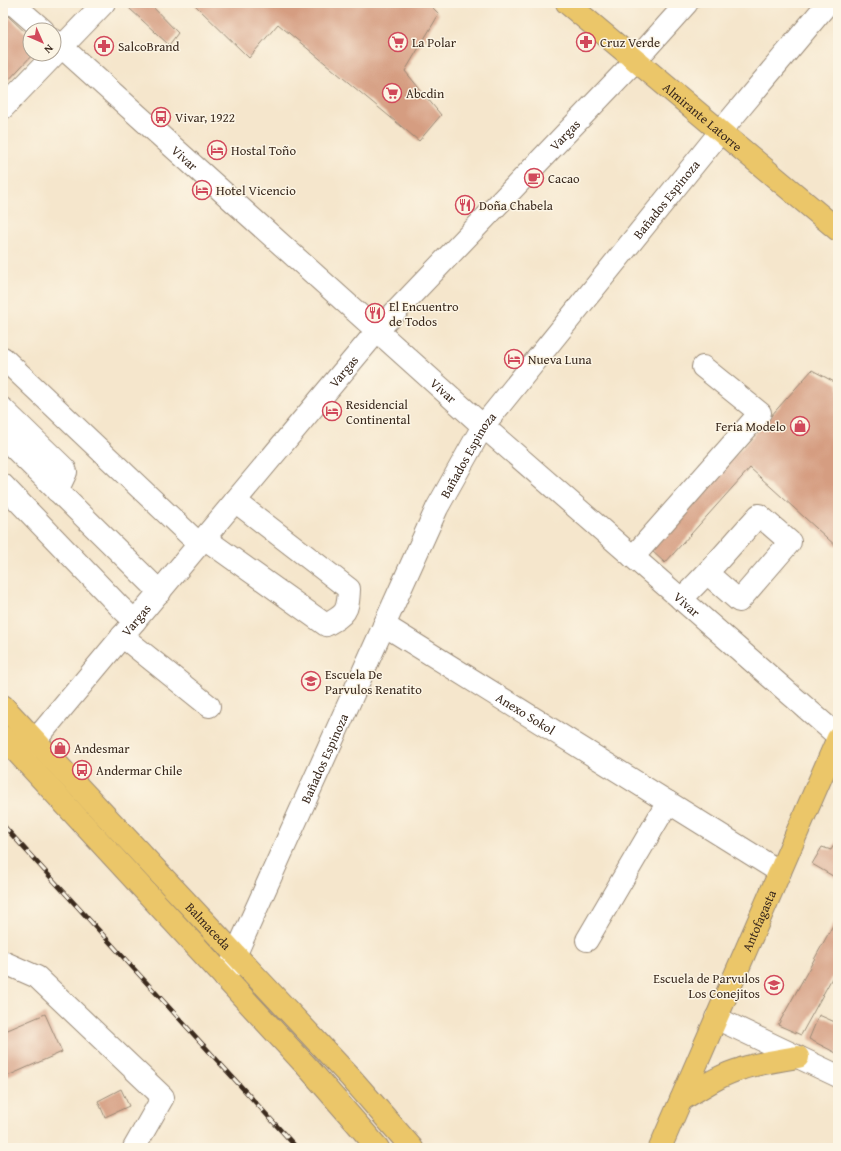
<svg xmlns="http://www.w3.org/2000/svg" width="841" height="1151" viewBox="0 0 841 1151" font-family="'Gentium Book Plus',serif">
  <rect width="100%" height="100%" fill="#fcf5e5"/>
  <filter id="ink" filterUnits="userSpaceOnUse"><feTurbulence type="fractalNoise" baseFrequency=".025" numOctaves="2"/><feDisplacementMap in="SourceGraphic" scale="8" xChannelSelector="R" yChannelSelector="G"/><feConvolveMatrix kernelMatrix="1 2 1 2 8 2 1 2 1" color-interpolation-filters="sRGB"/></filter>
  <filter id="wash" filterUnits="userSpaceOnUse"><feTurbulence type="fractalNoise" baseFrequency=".012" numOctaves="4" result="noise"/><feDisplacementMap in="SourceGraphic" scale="16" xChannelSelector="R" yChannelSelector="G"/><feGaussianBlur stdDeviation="0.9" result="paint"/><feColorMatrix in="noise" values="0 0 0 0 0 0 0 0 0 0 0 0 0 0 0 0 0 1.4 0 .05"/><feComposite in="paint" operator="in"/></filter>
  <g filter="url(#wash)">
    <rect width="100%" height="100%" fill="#f5e6cc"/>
    <g id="blocks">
      <path fill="#d59d81" d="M134,3H149L178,33L169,45L129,8Z
        M193,3H428L439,14L405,71L441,115L419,141L278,24L249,58Z
        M7,15L30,37V54H33L5,84L3,82V19Z
        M812,370L838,384V544L837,547L750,468L665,563L651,550Z
        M838,838V879L812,864L822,847L831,850Z
        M837,918H838V967L801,1035L778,1025Z
        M45,1014L62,1052L3,1078V1032Z
        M819,1015L837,1023L838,1021V1054L809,1039Z
        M121,1089L129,1106L105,1117L98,1101Z"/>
    </g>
  </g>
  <g filter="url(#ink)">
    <use href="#blocks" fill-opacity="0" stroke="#988875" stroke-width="1"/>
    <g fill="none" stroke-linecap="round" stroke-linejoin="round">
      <g stroke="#988875" stroke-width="24">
        <g id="minor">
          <path d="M12,3L43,30"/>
          <path id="s1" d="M54,40L483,426L838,736"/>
          <path d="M3,108L104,3"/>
          <path d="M3,358L199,544"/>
          <path d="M3,409L65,469L66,472L57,491"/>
          <path d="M3,437L160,592"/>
          <path d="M3,485L120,607L135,621"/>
          <path d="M204,538L326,625C346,614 348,612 349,589L235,501"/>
          <path d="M633,557L760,413L703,367"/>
          <path d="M681,599C709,573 733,543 759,515L790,542L739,601L707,573"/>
          <path id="s2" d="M384,625L780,872"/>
          <path d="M122,636L209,706"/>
          <path id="s3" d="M23,755L377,331L635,61L687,3"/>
          <path d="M587,940L668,802"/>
          <path d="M3,962L37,977L163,1097L134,1148"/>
          <path id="s4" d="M225,978L437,508L483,426L721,131L828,3"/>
          <path d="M716,1018L838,1076"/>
        </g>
      </g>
      <g stroke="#988875" stroke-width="24">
        <g id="major">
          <path id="s5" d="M567,3L838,230"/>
          <path id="s6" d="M3,706L351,1078L412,1148"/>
          <path d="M3,737L311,1071L378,1148"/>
          <path d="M681,1100C700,1089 719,1075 741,1069C759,1063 779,1060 798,1057"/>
          <path id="s7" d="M660,1148L838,738"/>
        </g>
      </g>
      <use href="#minor" stroke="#fff" stroke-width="22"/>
      <use href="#major" stroke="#ebc669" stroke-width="22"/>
      <g stroke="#3b2a1e" stroke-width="4.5">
        <path id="rail" d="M3,825L297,1148"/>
      </g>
      <use href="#rail" stroke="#fcf5e5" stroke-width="3" stroke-dasharray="9" stroke-linecap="butt"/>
    </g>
  </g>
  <defs>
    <g id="supermarket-ring" transform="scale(1)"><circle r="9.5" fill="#fcf5e5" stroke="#d1495b" stroke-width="1.5"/><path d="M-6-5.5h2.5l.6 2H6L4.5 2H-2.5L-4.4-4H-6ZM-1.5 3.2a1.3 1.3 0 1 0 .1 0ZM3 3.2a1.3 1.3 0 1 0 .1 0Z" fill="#d1495b"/></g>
    <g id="pharmacy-ring" transform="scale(1)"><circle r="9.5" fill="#fcf5e5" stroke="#d1495b" stroke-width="1.5"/><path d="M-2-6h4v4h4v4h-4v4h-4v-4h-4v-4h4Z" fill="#d1495b"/></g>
    <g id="bus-ring" transform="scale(1)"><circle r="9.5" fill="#fcf5e5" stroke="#d1495b" stroke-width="1.5"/><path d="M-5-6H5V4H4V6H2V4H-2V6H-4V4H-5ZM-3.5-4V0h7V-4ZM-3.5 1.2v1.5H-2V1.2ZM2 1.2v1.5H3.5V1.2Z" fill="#d1495b"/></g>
    <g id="hotel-ring" transform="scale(1)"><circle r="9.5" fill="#fcf5e5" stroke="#d1495b" stroke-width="1.5"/><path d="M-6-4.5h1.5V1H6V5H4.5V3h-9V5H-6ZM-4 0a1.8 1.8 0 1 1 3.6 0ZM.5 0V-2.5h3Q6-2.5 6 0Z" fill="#d1495b"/></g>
    <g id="cafe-ring" transform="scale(1)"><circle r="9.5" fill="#fcf5e5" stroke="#d1495b" stroke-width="1.5"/><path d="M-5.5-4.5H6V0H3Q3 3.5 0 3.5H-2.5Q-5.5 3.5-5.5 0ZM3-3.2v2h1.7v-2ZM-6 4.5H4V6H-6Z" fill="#d1495b"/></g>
    <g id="restaurant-ring" transform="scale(1)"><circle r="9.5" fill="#fcf5e5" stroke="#d1495b" stroke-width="1.5"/><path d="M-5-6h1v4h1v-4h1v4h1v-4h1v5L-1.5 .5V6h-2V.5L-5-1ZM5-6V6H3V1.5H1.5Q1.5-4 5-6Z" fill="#d1495b"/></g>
    <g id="shop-ring" transform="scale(1)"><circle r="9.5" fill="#fcf5e5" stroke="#d1495b" stroke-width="1.5"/><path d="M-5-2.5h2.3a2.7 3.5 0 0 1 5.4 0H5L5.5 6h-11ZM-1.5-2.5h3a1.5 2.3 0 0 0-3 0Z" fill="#d1495b"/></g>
    <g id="school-ring" transform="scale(1)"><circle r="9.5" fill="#fcf5e5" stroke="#d1495b" stroke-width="1.5"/><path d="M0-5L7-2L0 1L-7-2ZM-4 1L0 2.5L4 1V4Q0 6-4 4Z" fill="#d1495b"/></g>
  </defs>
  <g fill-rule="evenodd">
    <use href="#supermarket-ring" x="398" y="42"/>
    <use href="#pharmacy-ring" x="586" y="42"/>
    <use href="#pharmacy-ring" x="104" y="46"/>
    <use href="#supermarket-ring" x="392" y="93"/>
    <use href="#bus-ring" x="161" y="117"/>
    <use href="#hotel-ring" x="217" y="150"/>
    <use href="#cafe-ring" x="534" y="178"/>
    <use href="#hotel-ring" x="202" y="190"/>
    <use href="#restaurant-ring" x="465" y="205"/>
    <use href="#restaurant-ring" x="375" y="313"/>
    <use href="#hotel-ring" x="514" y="359"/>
    <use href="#hotel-ring" x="332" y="411"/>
    <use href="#shop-ring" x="800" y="426"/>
    <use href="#school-ring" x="311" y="681"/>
    <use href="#shop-ring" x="60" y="748"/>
    <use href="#bus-ring" x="82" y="770"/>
    <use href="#school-ring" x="774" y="985"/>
  </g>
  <g text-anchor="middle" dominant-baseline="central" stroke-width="3" stroke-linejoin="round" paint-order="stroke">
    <g font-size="13" fill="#3b2a1e" stroke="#fcf5e5" text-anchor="start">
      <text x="412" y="42">La Polar</text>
      <text x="600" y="42">Cruz Verde</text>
      <text x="118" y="46">SalcoBrand</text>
      <text x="406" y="93">Abcdin</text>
      <text x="175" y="117">Vivar, 1922</text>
      <text x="231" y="150">Hostal Toño</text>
      <text x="548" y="178">Cacao</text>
      <text x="216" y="190">Hotel Vicencio</text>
      <text x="479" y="205">Doña Chabela</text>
      <text x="389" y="306">El Encuentro<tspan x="389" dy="15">de Todos</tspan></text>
      <text x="528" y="359">Nueva Luna</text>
      <text x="346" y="404">Residencial<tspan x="346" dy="15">Continental</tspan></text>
      <text x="786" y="426" text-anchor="end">Feria Modelo</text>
      <text x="325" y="674">Escuela De<tspan x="325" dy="15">Parvulos Renatito</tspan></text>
      <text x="74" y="748">Andesmar</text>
      <text x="96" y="770">Andermar Chile</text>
      <text x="760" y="978" text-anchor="end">Escuela de Parvulos<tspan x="760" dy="15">Los Conejitos</tspan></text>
    </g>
    <g font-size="13" fill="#3b2a1e" stroke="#fcf5e5">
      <text stroke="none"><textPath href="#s5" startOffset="177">Almirante Latorre</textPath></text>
      <text stroke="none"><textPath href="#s3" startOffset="824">Vargas</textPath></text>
      <text stroke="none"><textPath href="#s1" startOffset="176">Vivar</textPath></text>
      <text stroke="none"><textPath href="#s4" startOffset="901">Bañados Espinoza</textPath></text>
      <text stroke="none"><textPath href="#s3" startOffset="500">Vargas</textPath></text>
      <text stroke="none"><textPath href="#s1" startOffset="524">Vivar</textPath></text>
      <text stroke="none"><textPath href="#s4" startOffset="577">Bañados Espinoza</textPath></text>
      <text stroke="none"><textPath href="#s1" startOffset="848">Vivar</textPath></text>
      <text stroke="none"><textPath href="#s3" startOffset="176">Vargas</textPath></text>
      <text stroke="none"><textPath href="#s2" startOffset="167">Anexo Sokol</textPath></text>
      <text stroke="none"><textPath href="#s4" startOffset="241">Bañados Espinoza</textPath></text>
      <text stroke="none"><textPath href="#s7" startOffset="248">Antofagasta</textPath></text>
      <text stroke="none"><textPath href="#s6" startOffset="301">Balmaceda</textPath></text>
    </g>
  </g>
  <rect width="841" height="1151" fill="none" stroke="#fcf5e5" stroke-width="16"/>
  <g transform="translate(42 42) rotate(135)"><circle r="19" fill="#fcf5e5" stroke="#afa495"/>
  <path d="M0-3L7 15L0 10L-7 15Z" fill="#d1495b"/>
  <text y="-6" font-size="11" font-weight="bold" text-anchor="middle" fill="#3b2a1e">N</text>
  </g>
</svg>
